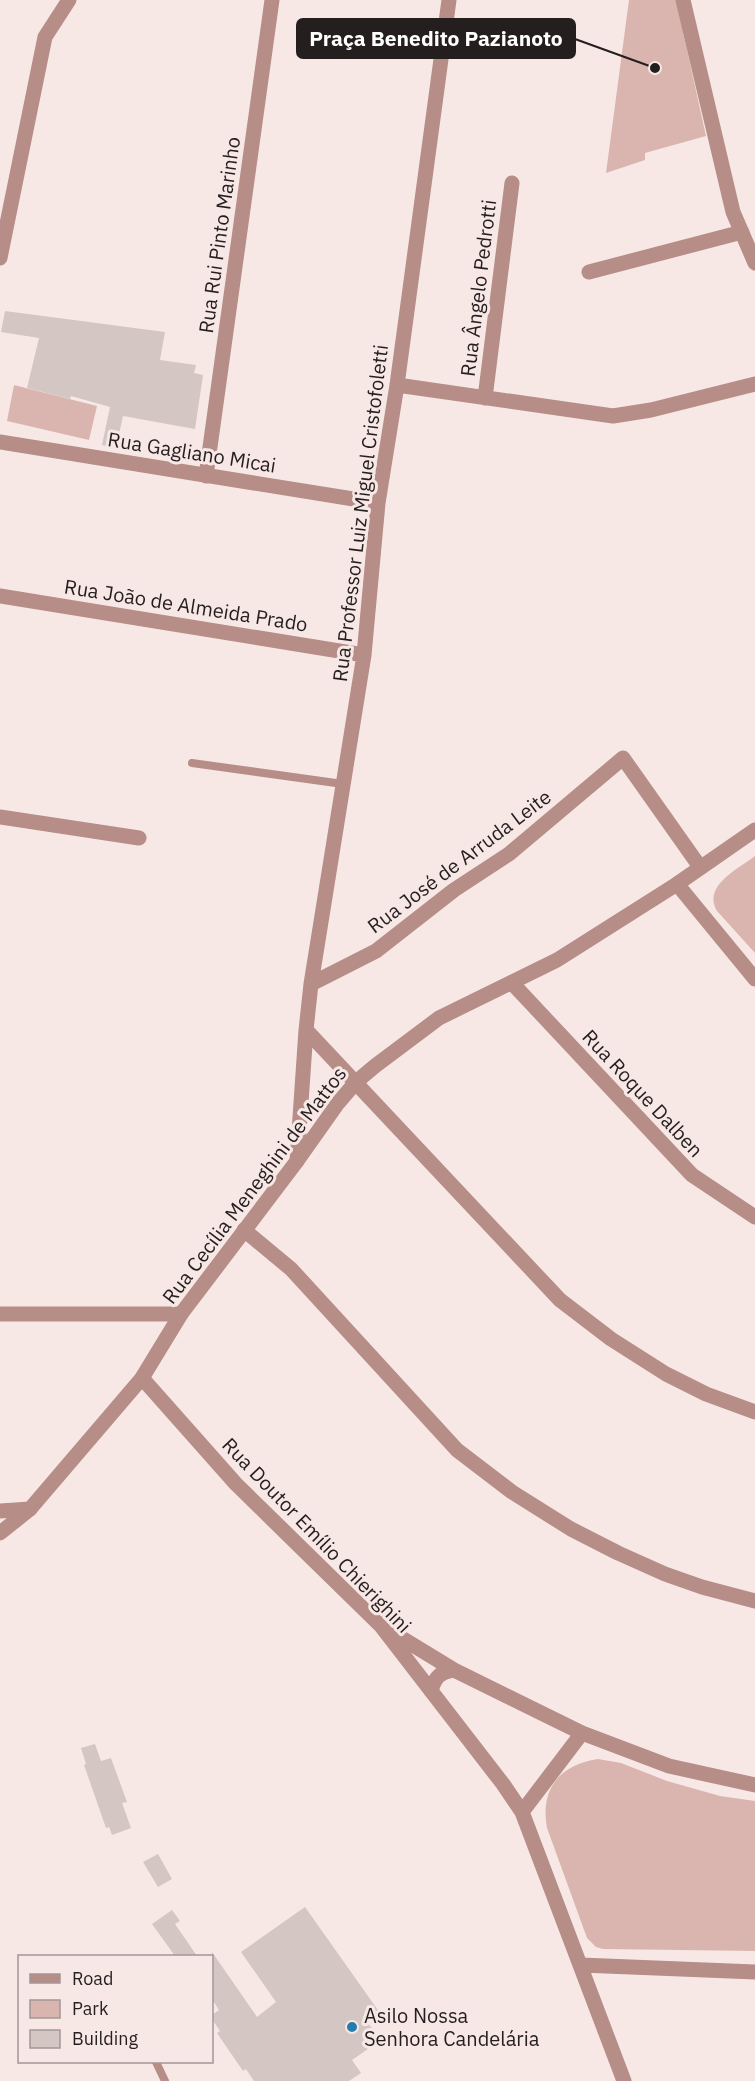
<svg xmlns="http://www.w3.org/2000/svg" width="755" height="2081" viewBox="0 0 755 2081" font-family="'IBM Plex Sans',sans-serif">
  <rect width="100%" height="100%" fill="#f7e8e6"/>
  <path fill="#dab5af" d="M629,0H676L706,136L645,153V160L606,173Z
    M14,385L97,406L89,440L7,421Z
    M755,856V953L717,911C702,886 738,869 755,856Z
    M598,1759L621,1763L667,1781L720,1796L755,1801V1951L603,1949L596,1947L587,1938L547,1828C540,1789 559,1765 598,1759Z"/>
  <path fill="#d4c6c3" d="M5,311L165,332L160,360L196,365L194,373L203,375L195,429L123,416L116,448L102,445L110,407L71,396L70,399L27,388L39,338L1,332Z
    M95,1744L101,1761L111,1758L127,1802L122,1803L131,1828L112,1835L109,1827L106,1828L84,1765L86,1764L81,1748Z
    M158,1854L172,1879L158,1887L143,1862Z
    M305,1907L380,2013L367,2022L381,2040L352,2060L361,2073L349,2081H254L246,2069L243,2071L217,2033L220,2031L212,2019V2015L219,2010L212,1999V1952L257,2017L276,2002L241,1952Z
    M172,1910L180,1921L175,1924L197,1956H175L152,1924Z"/>
  <g fill="none" stroke-linecap="round" stroke-linejoin="round">
    <path stroke="#b68d87" stroke-width="8" d="M192,763L343,784
      M156,2062L165,2081"/>
    <path stroke="#b68d87" stroke-width="15" d="M683,0L733,212L755,263
      M0,258L45,37L69,0
      M589,272L742,232
      M397,385L613,416L651,410L755,384
      M485,398L512,183
      M0,442L378,503
      M206,476L272,0
      M0,596L364,655
      M0,817L139,838
      M677,884L755,979
      M512,983L692,1175L755,1217
      M311,984L376,951L454,890L509,854L623,758L700,867
      M306,1030L560,1300L611,1339L666,1374L706,1394L755,1412
      M297,1161L306,1030L311,984L364,655L378,503L397,385L449,0
      M244,1230L291,1269L457,1450L512,1492L571,1529L618,1553L665,1574L702,1587L755,1601
      M0,1314H181
      M142,1378L236,1484L381,1626L503,1784L522,1812L624,2081
      M0,1511L30,1509
      M390,1631L454,1670L582,1733L669,1766L755,1785
      M431,1691C435,1677 440,1672 454,1670
      M522,1812L582,1733
      M581,1965L755,1972"/>
    <path stroke="#b68d87" stroke-width="15" d="M0,1533L30,1509L142,1378L181,1314L297,1161L338,1103L356,1082L375,1066L439,1018L557,960L677,884L755,830"/>
  </g>
  <circle fill="#257cac" stroke="#f7e8e6" stroke-width="2" cx="352" cy="2027" r="6"/>
  <g text-anchor="middle" dominant-baseline="central" stroke-width="6" stroke-linejoin="round" paint-order="stroke">
    <g font-size="20" fill="#241e1e" stroke="#f7e8e6">
      <text transform="translate(219 235) rotate(-82)">Rua Rui Pinto Marinho</text>
      <text transform="translate(478 288) rotate(-83)">Rua Ângelo Pedrotti</text>
      <text transform="translate(192 452) rotate(9)">Rua Gagliano Micai</text>
      <text transform="translate(360 513) rotate(-83)">Rua Professor Luiz Miguel Cristofoletti</text>
      <text transform="translate(186 605) rotate(9)">Rua João de Almeida Prado</text>
      <text transform="translate(459 861) rotate(-37)">Rua José de Arruda Leite</text>
      <text transform="translate(643 1093) rotate(47)">Rua Roque Dalben</text>
      <text transform="translate(254 1185) rotate(-53)">Rua Cecília Meneghini de Mattos</text>
      <text transform="translate(317 1535) rotate(46)">Rua Doutor Emílio Chierighini</text>
    </g>
    <g font-size="20" fill="#241e1e" stroke="#f7e8e6" text-anchor="start">
      <text x="364" y="2015">Asilo Nossa<tspan x="364" dy="23">Senhora Candelária</tspan></text>
    </g>
  </g>
  <path fill="none" stroke="#241e1e" stroke-width="2" d="M655 68L575 39"/>
  <circle fill="#241e1e" stroke="#f7e8e6" stroke-width="2" cx="655" cy="68" r="6"/>
  <rect fill="#241e1e" stroke="#241e1e" stroke-width="2" x="297" y="19" width="278" height="39" rx="6"/>
  <g font-size="21" text-anchor="middle" font-weight="bold" fill="#fff">
    <text x="436" y="46">Praça Benedito Pazianoto</text>
  </g>
  <rect x="18" y="1955" width="195" height="108" fill="#f7e8e6" stroke="#a39796" stroke-width="1.5"/>
  <rect x="30" y="1974" width="30" height="9" fill="#b68d87" stroke="#a39796" stroke-width="1.5"/>
  <text x="72" y="1985" font-size="18" fill="#241e1e">Road</text>
  <rect x="30" y="2000" width="30" height="18" fill="#dab5af" stroke="#a39796" stroke-width="1.5"/>
  <text x="72" y="2015" font-size="18" fill="#241e1e">Park</text>
  <rect x="30" y="2030" width="30" height="18" fill="#d4c6c3" stroke="#a39796" stroke-width="1.5"/>
  <text x="72" y="2045" font-size="18" fill="#241e1e">Building</text>
</svg>
